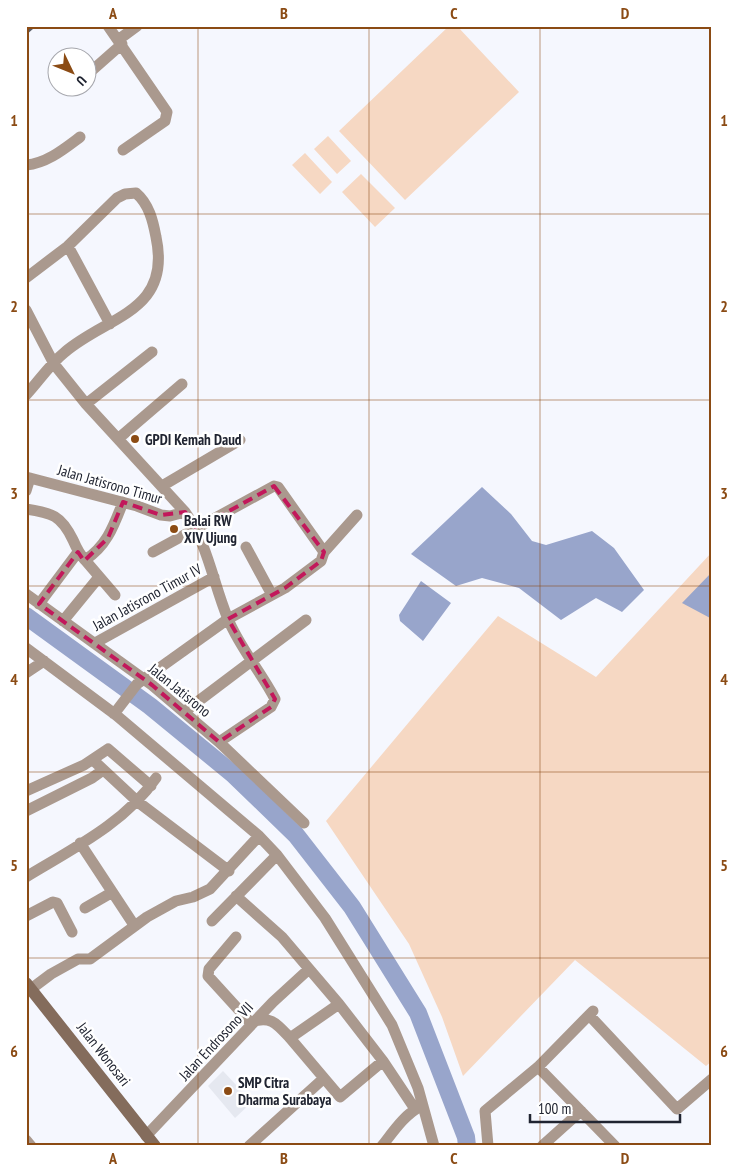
<svg xmlns="http://www.w3.org/2000/svg" width="738" height="1172" viewBox="0 0 738 1172" font-family="'PT Sans Narrow',sans-serif">
  <rect width="100%" height="100%" fill="#f5f7fe"/>
  <path fill="#e5e8f0" d="M223,1071L252,1102L235,1118L208,1086Z"/>
  <path fill="#f6d8c3" d="M449,26H457L519,92L405,200L339,131Z
    M328,136L351,161L337,174L314,149Z
    M305,153L332,182L320,194L292,165Z
    M361,174L395,208L375,227L342,192Z
    M712,552V1061L706,1066L575,960L463,1076L442,1017L409,944L326,821L498,616L596,677Z"/>
  <path fill="#98a5cb" d="M482,487L511,514L532,541L546,545L592,531L614,548L644,590L622,612L596,598L561,620L519,588L482,578L456,586L411,554Z
    M712,572V619L682,603Z
    M421,581L451,603L423,641L400,621L399,615Z"/>
  <g fill="none" stroke-linecap="round" stroke-linejoin="round">
    <path stroke="#98a5cb" stroke-width="18" d="M26,616L150,706L233,774L296,835L352,907L418,1013L466,1137L467,1146"/>
    <path stroke="#aa998e" stroke-width="11" d="M108,26L167,112L165,121L123,150
      M118,40L137,26
      M88,74L122,44
      M26,165C47,163 64,149 80,137
      M26,278L68,246
      M26,310L54,364L86,404L185,512C208,544 213,583 228,619C240,648 261,672 275,699L271,707L219,742
      M26,395C39,381 50,364 65,352C107,316 172,312 156,237C153,221 149,204 136,193L125,194L117,198L68,246L110,324
      M86,404L152,352
      M119,438L182,384
      M26,477L137,506L161,515L170,516L185,512
      M162,486L240,440
      M26,491L30,478
      M26,509C52,513 61,515 73,540C76,547 79,554 85,560C107,546 114,525 123,502
      M246,547L272,595
      M324,552L357,515
      M85,560L115,595
      M26,594L152,685L219,742L304,823
      M39,604L78,552
      M63,621L99,577
      M95,643L214,577
      M26,648L116,715L259,836L277,855L325,918L392,1025L418,1088L434,1146
      M26,673L44,661
      M184,712L306,620
      M114,714L137,684L228,619L285,588L321,561L324,552L278,487L274,486L153,552
      M93,760L138,802L229,871
      M26,791L84,765L108,749L151,786
      M26,811L92,778L103,770
      M80,843L134,925
      M26,877C72,849 125,823 156,778
      M236,896L282,937L339,1004
      M85,908L111,893
      M26,916L53,902L57,903L72,932
      M212,921L277,855
      M236,937L209,969L208,976L248,1020L251,1022C271,1015 277,1024 290,1038
      M31,989L51,974L78,959H90L147,917L176,901L193,897L210,889L259,836
      M589,1015L677,1109L712,1079
      M383,1061L340,1097L290,1038L339,1004L383,1061L415,1109
      M538,1067L615,1146
      M146,1136L273,1002L309,969
      M26,1140L31,1146
      M249,1146L323,1079
      M382,1146C393,1132 405,1114 421,1106
      M488,1146L485,1111L538,1067L593,1011
      M542,1146L581,1111"/>
    <path stroke="#846c5c" stroke-width="12" d="M26,983L155,1146"/>
    <path stroke="#585c67" stroke-width="3" stroke-dasharray="9 9" stroke-linecap="butt" d="M26,33L34,26"/>
  </g>
  <path fill="none" stroke="#c2185b" stroke-width="4" stroke-dasharray="10 6" stroke-linejoin="round" d="M274,486L324,552L321,561L285,588L228,619L275,699L271,707L219,742L152,685L39,604L78,552L84,561L108,538L123,502L161,515L185,512L197,529Z"/>
  <path fill="none" stroke="#8b4b14" stroke-width="1" stroke-opacity="0.55" d="M198,26V1146M369,26V1146M540,26V1146M26,214H712M26,400H712M26,586H712M26,772H712M26,958H712"/>
  <g fill="#8b4b14" stroke="#fff" stroke-width="2">
    <circle cx="135" cy="439" r="5"/>
    <circle cx="174" cy="529" r="5"/>
    <circle cx="228" cy="1091" r="5"/>
  </g>
  <g text-anchor="middle" dominant-baseline="central" stroke-width="5" stroke-linejoin="round" paint-order="stroke">
    <g font-size="15" font-weight="bold" fill="#202431" stroke="#fff" text-anchor="start">
      <text x="145" y="439">GPDI Kemah Daud</text>
      <text x="184" y="520">Balai RW<tspan x="184" dy="17">XIV Ujung</tspan></text>
      <text x="238" y="1082">SMP Citra<tspan x="238" dy="17">Dharma Surabaya</tspan></text>
    </g>
    <g font-size="15" fill="#202431" stroke="#fff">
      <text transform="translate(110 484) rotate(16)">Jalan Jatisrono Timur</text>
      <text transform="translate(147 597) rotate(-29)">Jalan Jatisrono Timur IV</text>
      <text transform="translate(180 690) rotate(39)">Jalan Jatisrono</text>
      <text transform="translate(216 1041) rotate(-47)">Jalan Endrosono VII</text>
      <text transform="translate(104 1054) rotate(52)">Jalan Wonosari</text>
    </g>
  </g>
  <rect width="738" height="1172" fill="none" stroke="#ffffff" stroke-width="55"/>
  <g transform="translate(72 72) rotate(133)"><circle r="24" fill="#ffffff" stroke="#a6a7ad"/>
  <path d="M0-4L9 19L0 12L-9 19Z" fill="#8b4b14"/>
  <text y="-8" font-size="14" font-weight="bold" text-anchor="middle" fill="#202431">U</text>
  </g>
  <path d="M530 1114v8h150v-8" fill="none" stroke="#202431" stroke-width="2.5"/>
  <text x="538" y="1114" font-size="15" fill="#202431" stroke="#ffffff" stroke-width="4" paint-order="stroke">100 m</text>
  <rect x="28" y="28" width="682" height="1116" fill="none" stroke="#8b4b14" stroke-width="2"/>
  <g font-size="16" text-anchor="middle" font-weight="bold" fill="#8b4b14">
    <text x="113" y="19">A</text>
    <text x="284" y="19">B</text>
    <text x="454" y="19">C</text>
    <text x="625" y="19">D</text>
    <text x="14" y="126">1</text>
    <text x="724" y="126">1</text>
    <text x="14" y="312">2</text>
    <text x="724" y="312">2</text>
    <text x="14" y="499">3</text>
    <text x="724" y="499">3</text>
    <text x="14" y="685">4</text>
    <text x="724" y="685">4</text>
    <text x="14" y="871">5</text>
    <text x="724" y="871">5</text>
    <text x="14" y="1057">6</text>
    <text x="724" y="1057">6</text>
    <text x="113" y="1164">A</text>
    <text x="284" y="1164">B</text>
    <text x="454" y="1164">C</text>
    <text x="625" y="1164">D</text>
  </g>
</svg>
